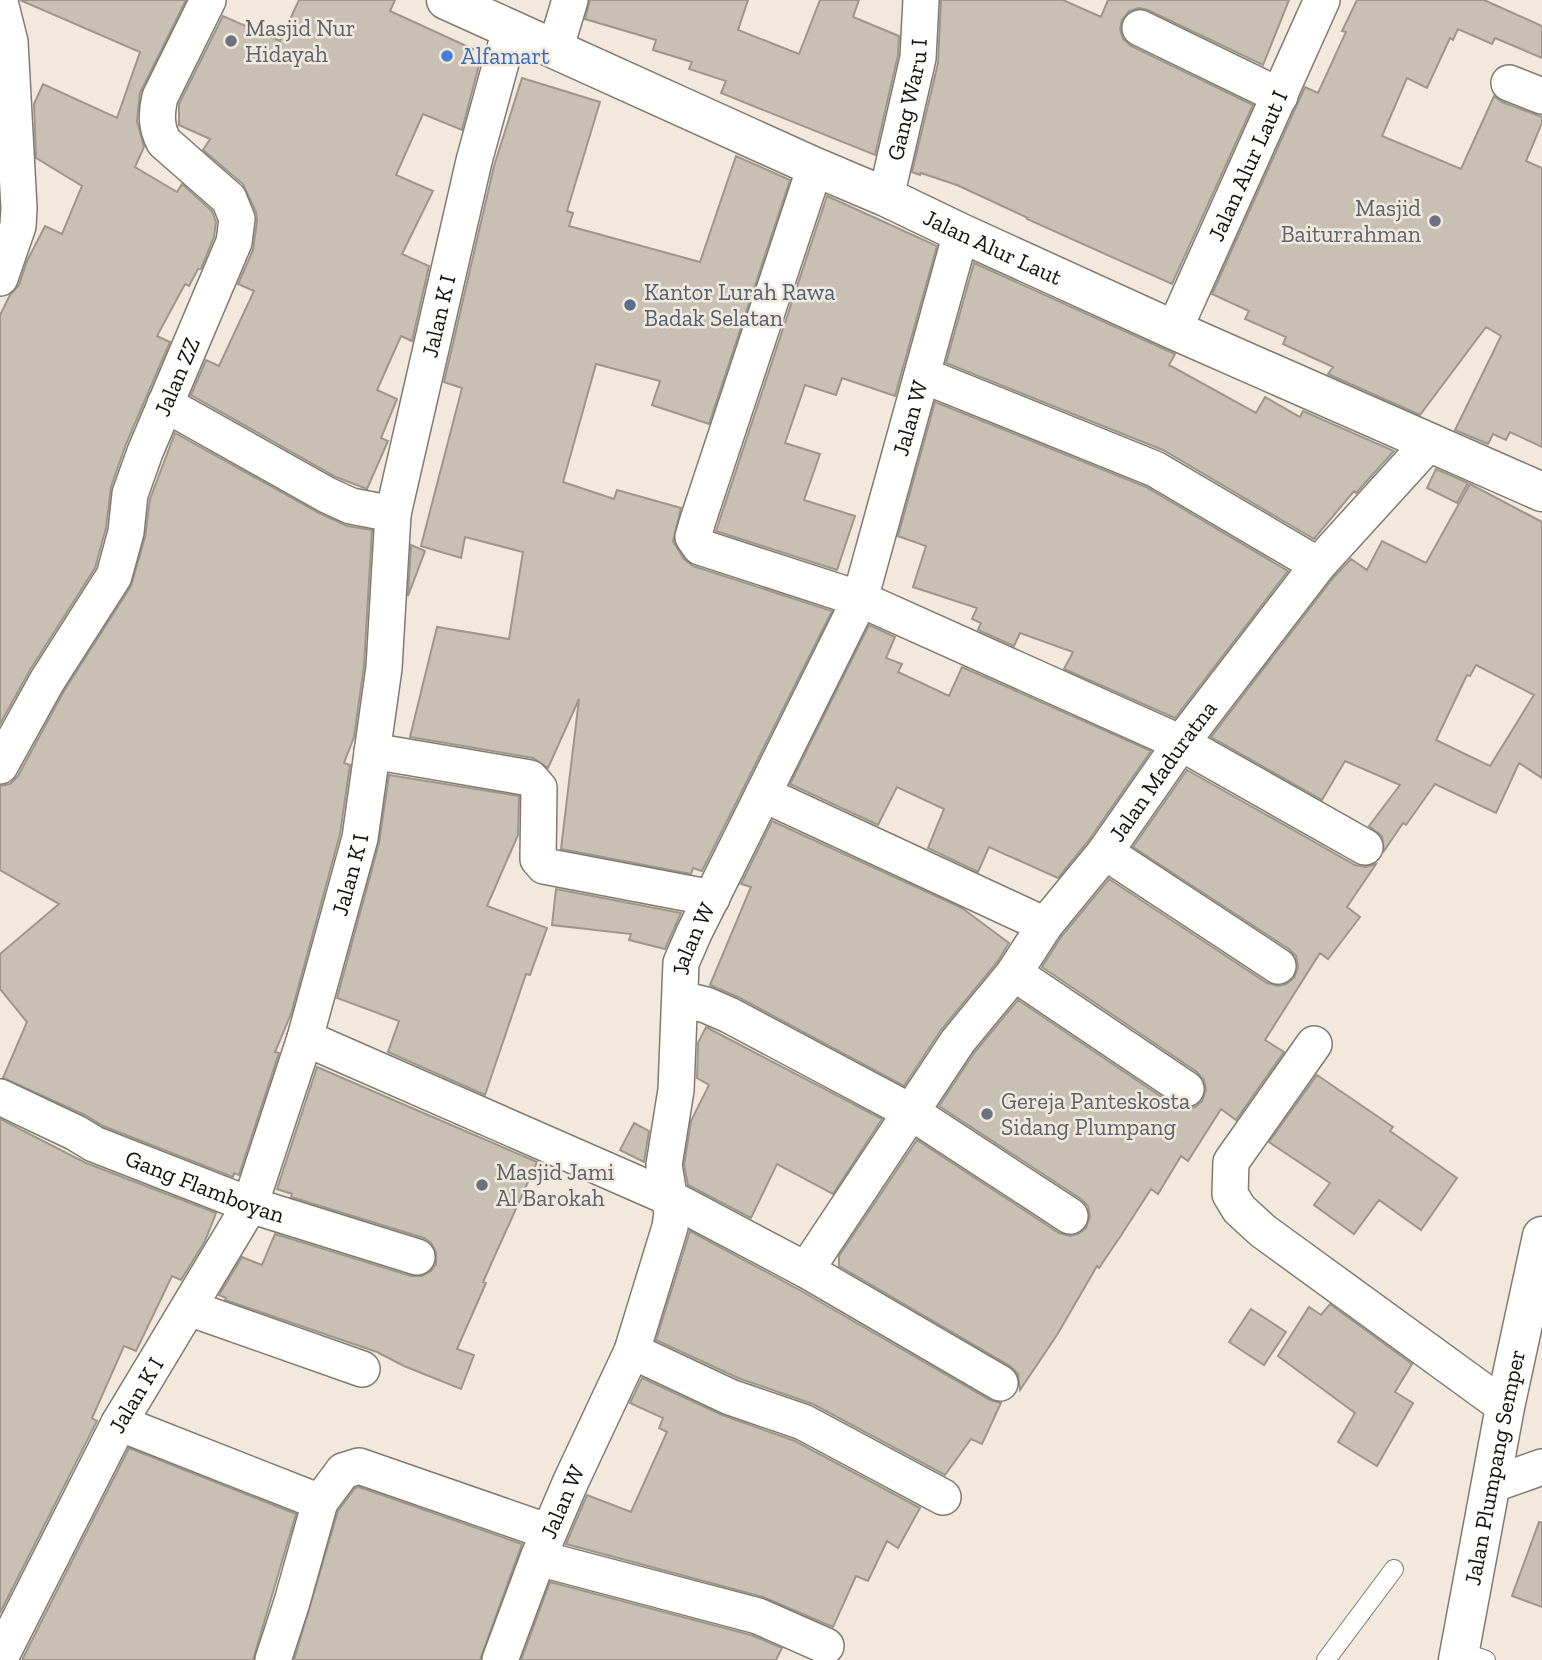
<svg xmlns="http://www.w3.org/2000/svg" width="1542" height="1660" viewBox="0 0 1542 1660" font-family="'Zilla Slab',serif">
  <rect width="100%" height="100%" fill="#f2e9dc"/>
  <path fill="#c8c0b3" stroke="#9e968a" stroke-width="2" fill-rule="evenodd" d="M20,0H186L140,93L137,121L144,147L135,167L177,192L182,184L212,211L216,222L214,237L201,269H198L189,286L185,284L157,336L170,342L126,444L111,487L106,528L95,568L30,670L0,724V315L10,295L19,285L27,261L45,226L62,234L82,186L36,158L34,104L43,84L117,118L140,52Z
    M299,0H395L390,11L473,49L467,62L479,65L462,130L423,114L396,175L433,191L402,254L429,266L412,341L401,336L377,390L397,399L381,438L388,441L367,489L336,477L191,395L206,360L219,366L254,291L238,284L253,250L257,221L256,212L243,184L203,150L210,139L179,125V104L223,16L280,41Z
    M590,0H748L738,30L799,54L820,0H859L853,17L899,36L898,55L875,155L721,93L726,81L689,69L692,62L653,50L656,40L585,19Z
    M941,0H1063L1101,17L1108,0H1289L1263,65L1148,10L1139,8L1129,11L1122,20L1120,29L1123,39L1131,46L1253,105L1172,284L1027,219L1028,218L957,185L921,173L920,175L912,172L938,63Z
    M1357,0H1484L1542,26V58L1495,38L1492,44L1458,29L1453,40L1450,38L1427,88L1407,78L1382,136L1461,169L1494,96L1502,102L1542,117V123L1526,161L1542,168V447L1510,432L1506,440L1493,434L1488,444L1455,430L1501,336L1486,327L1420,415L1328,374L1333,367L1283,344L1286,337L1245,319L1249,311L1212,294L1305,87L1318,93L1346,32L1342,31Z
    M522,78L600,102L567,211L573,213L569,226L700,262L736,156L790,180L709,424L652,405L660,381L596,364L563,482L614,499L617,490L681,508L673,541L684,559L693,566L832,611L702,871L693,868L691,874L561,849L579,699L548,768L533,758L410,737L437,627L509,639L523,552L465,537L461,558L421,546L462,388L444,382L494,166Z
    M827,196L937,246L895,396L842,378L836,395L805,385L785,443L820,454L804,500L855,516L837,570L716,531Z
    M974,263L1175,354L1169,365L1256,413L1265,397L1300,417L1303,411L1394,451L1356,493L1354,491L1314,539L1163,450L946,363Z
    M935,402L1146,487L1288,571L1175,718L1064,669L1073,652L1020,633L1014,646L978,630L981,623L972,619L977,608L913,587L926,546L898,536Z
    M175,433L319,513L347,526L372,530L364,666L354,737L344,763L350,765L340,834L291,1014L275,1052L279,1053L239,1175L234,1173L233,1177L103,1126L85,1115L3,1078L27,1022L0,989V954L59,904L0,870V786L10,784L18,776L64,691L131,586L145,537L150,499Z
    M1436,469L1468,483L1457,503L1427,488Z
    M1470,484L1542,522V778L1519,763L1496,813L1435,784L1406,825L1403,823L1384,851L1382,836L1369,826L1400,785L1345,761L1322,800L1211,737L1333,578L1351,559L1367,570L1382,541L1426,563ZM1476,665L1534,695L1490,766L1436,740L1467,675L1470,676Z
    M411,545L425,551L408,596Z
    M869,625L895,637L886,658L902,664L898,672L949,696L962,667L1151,751L1089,840L1058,878L989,847L978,872L928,848L944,809L897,787L878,825L790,784Z
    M1187,770L1355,865L1366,867L1376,864L1347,907L1360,917L1328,959L1320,953L1265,1040L1284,1052L1236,1120L1221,1109L1188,1161L1181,1156L1158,1194L1151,1189L1122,1234L1099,1268L1097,1266L1057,1335L1020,1390L1018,1374L1010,1366L839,1266V1256L917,1140L1059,1233L1070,1236L1078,1234L1086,1228L1090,1216L1088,1206L1081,1199L939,1106L974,1053L1018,1000L1175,1106L1185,1109L1195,1107L1202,1101L1206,1090L1204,1080L1197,1072L1042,967L1061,937L1109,879L1267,983L1278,986L1286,984L1294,978L1298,967L1296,956L1289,949L1133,847Z
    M389,775L519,796L518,835L487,906L547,928L530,975L526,974L485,1095L388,1052L399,1021L337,998L379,843Z
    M772,821L962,908L1009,943L998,961L941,1030L904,1086L738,997L710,985L751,887L741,884Z
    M556,889L681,913L665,949L629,940L631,934L552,925Z
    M706,1027L882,1119L833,1194L777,1164L751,1218L688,1185L684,1165L691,1121L709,1085L697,1078L698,1043Z
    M317,1067L537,1162L483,1282L486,1283L457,1349L474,1355L461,1389L404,1366L377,1352L225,1300L226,1298L219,1295L242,1257L262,1265L275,1234L411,1276H422L431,1271L436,1264V1252L431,1243L424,1238L291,1197L292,1194L277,1189Z
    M1317,1075L1393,1127L1390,1131L1457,1178L1421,1230L1379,1200L1354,1234L1314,1205L1330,1183L1269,1142Z
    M0,1119L86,1163L216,1213L205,1241L181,1280L172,1276L136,1351L124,1346L92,1418L97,1421L0,1613Z
    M634,1123L649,1131L644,1162L620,1150Z
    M690,1231L796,1288L990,1400L1001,1403L982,1444L971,1439L945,1475L813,1404L738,1378L656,1340Z
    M1330,1304L1412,1364L1395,1392L1413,1403L1377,1466L1338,1442L1355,1413L1278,1356L1309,1307L1321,1315Z
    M1251,1309L1286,1332L1264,1365L1229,1342Z
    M642,1378L722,1415L795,1441L920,1508L898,1548L887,1541L868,1581L856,1576L833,1627L763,1597L566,1544L587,1495L631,1512L667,1432L659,1428L663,1418L630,1403Z
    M129,1448L296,1514L253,1660H22Z
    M359,1487L522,1544L480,1660H294L338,1511L355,1488Z
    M1539,1522L1542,1523V1607L1512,1596Z
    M550,1582L751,1635L782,1648L776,1660H521Z"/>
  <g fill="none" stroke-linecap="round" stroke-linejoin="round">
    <g stroke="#827a6f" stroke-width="20">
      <path id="lane" d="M1460,1651L1486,1660
        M1326,1660L1394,1569"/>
    </g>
    <g stroke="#827a6f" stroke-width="38">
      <g id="street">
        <path d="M0,2L10,42L19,208L18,226L0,278"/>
        <path d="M1140,28L1280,96"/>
        <path d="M555,50L570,0"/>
        <path d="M1509,83L1542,96"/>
        <path d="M815,167L698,520L693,537L700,547L860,599L1181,743L1365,847"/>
        <path id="s1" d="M886,197L918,58L921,0"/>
        <path id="s2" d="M1174,330L1322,0"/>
        <path d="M922,375L1155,469L1318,565"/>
        <path d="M165,404L327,495L351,506L393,514"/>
        <path d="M372,751L530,778L539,788L538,859L544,866L712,898"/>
        <path id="s3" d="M0,766L47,681L114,576L126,532L130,494L145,452L234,242L237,219L229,199L164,142C156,127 156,115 160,97L208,0"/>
        <path d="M763,794L1045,925"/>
        <path d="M1105,852L1278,966"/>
        <path d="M1014,973L1186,1089"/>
        <path d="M681,999L706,1005L729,1015L911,1112L1070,1216"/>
        <path d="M305,1038L670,1198L806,1270L1000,1383"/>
        <path d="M1314,1044L1231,1162L1230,1194L1239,1209L1263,1231L1505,1407"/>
        <path id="s4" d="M0,1097L76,1133L94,1144L250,1205L417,1257"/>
        <path id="s5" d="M806,1270L958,1041L1014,973L1045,925L1105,852L1181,743L1318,565L1430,442"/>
        <path d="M189,1308L362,1369"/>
        <path d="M632,1351L730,1397L803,1422L943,1497"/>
        <path d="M119,1423L320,1502L292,1602L273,1660"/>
        <path d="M1491,1485L1542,1467"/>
        <path d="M320,1502L343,1471L359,1466L549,1532"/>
        <path d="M538,1558L758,1616L826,1646"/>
        <path id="s6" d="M0,1658L119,1423L250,1205L305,1038L360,838L384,668L393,514L474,161L510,30"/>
        <path id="s7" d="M500,1660L538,1558L571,1481L632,1351L670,1227L672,1213L664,1165L676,1090L681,963L694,933L860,599L961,233"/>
      </g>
    </g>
    <g stroke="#827a6f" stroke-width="41">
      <g id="secondary">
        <path id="s8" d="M446,0L815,167L886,197L961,233L1174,330L1542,492"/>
        <path id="s9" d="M1458,1660L1505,1407L1542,1236"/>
      </g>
    </g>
    <use href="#lane" stroke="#fff" stroke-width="18"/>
    <use href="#street" stroke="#fff" stroke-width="35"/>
    <use href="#secondary" stroke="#fff" stroke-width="38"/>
  </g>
  <g fill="#6b7280" stroke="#f2e9dc" stroke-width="2.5">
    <circle cx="231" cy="41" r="7"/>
    <circle cx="1435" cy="221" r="7"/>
    <circle cx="987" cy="1114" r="7"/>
    <circle cx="482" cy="1185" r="7"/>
  </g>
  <circle fill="#3f7fe0" stroke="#f2e9dc" stroke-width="2.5" cx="447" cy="56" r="7"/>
  <circle fill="#5c6f8a" stroke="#f2e9dc" stroke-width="2.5" cx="630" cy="305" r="7"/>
  <g text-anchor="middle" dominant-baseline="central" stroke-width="5" stroke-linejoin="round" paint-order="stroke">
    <g font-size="23" fill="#5b616d" stroke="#f2e9dc" text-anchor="start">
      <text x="245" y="28">Masjid Nur<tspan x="245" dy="26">Hidayah</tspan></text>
      <text x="1421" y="208" text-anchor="end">Masjid<tspan x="1421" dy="26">Baiturrahman</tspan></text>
      <text x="1001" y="1101">Gereja Panteskosta<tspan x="1001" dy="26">Sidang Plumpang</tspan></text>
      <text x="496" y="1172">Masjid Jami<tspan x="496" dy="26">Al Barokah</tspan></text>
    </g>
    <g font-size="23" fill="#366cbe" stroke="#f2e9dc" text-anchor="start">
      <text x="461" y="56">Alfamart</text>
    </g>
    <g font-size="23" fill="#14110d" stroke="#f2e9dc">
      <text stroke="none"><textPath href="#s1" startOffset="100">Gang Waru I</textPath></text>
      <text stroke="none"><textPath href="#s2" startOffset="180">Jalan Alur Laut I</textPath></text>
      <text stroke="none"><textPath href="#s8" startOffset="600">Jalan Alur Laut</textPath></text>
      <text stroke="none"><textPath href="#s6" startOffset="1430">Jalan K I</textPath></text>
      <text stroke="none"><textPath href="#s3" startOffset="432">Jalan ZZ</textPath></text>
      <text stroke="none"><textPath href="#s7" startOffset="1325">Jalan W</textPath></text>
      <text stroke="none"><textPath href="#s5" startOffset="614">Jalan Maduratna</textPath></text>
      <text stroke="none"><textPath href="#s6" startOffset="863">Jalan K I</textPath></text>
      <text stroke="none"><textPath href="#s7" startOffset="758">Jalan W</textPath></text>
      <text stroke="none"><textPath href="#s4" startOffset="224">Gang Flamboyan</textPath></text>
      <text stroke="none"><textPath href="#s6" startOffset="296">Jalan K I</textPath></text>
      <text stroke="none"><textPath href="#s9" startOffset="196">Jalan Plumpang Semper</textPath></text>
      <text stroke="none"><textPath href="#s7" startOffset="170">Jalan W</textPath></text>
    </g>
    <g font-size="23" fill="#4e5e75" stroke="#f2e9dc" text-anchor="start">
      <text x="644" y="292">Kantor Lurah Rawa<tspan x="644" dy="26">Badak Selatan</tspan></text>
    </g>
  </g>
</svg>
